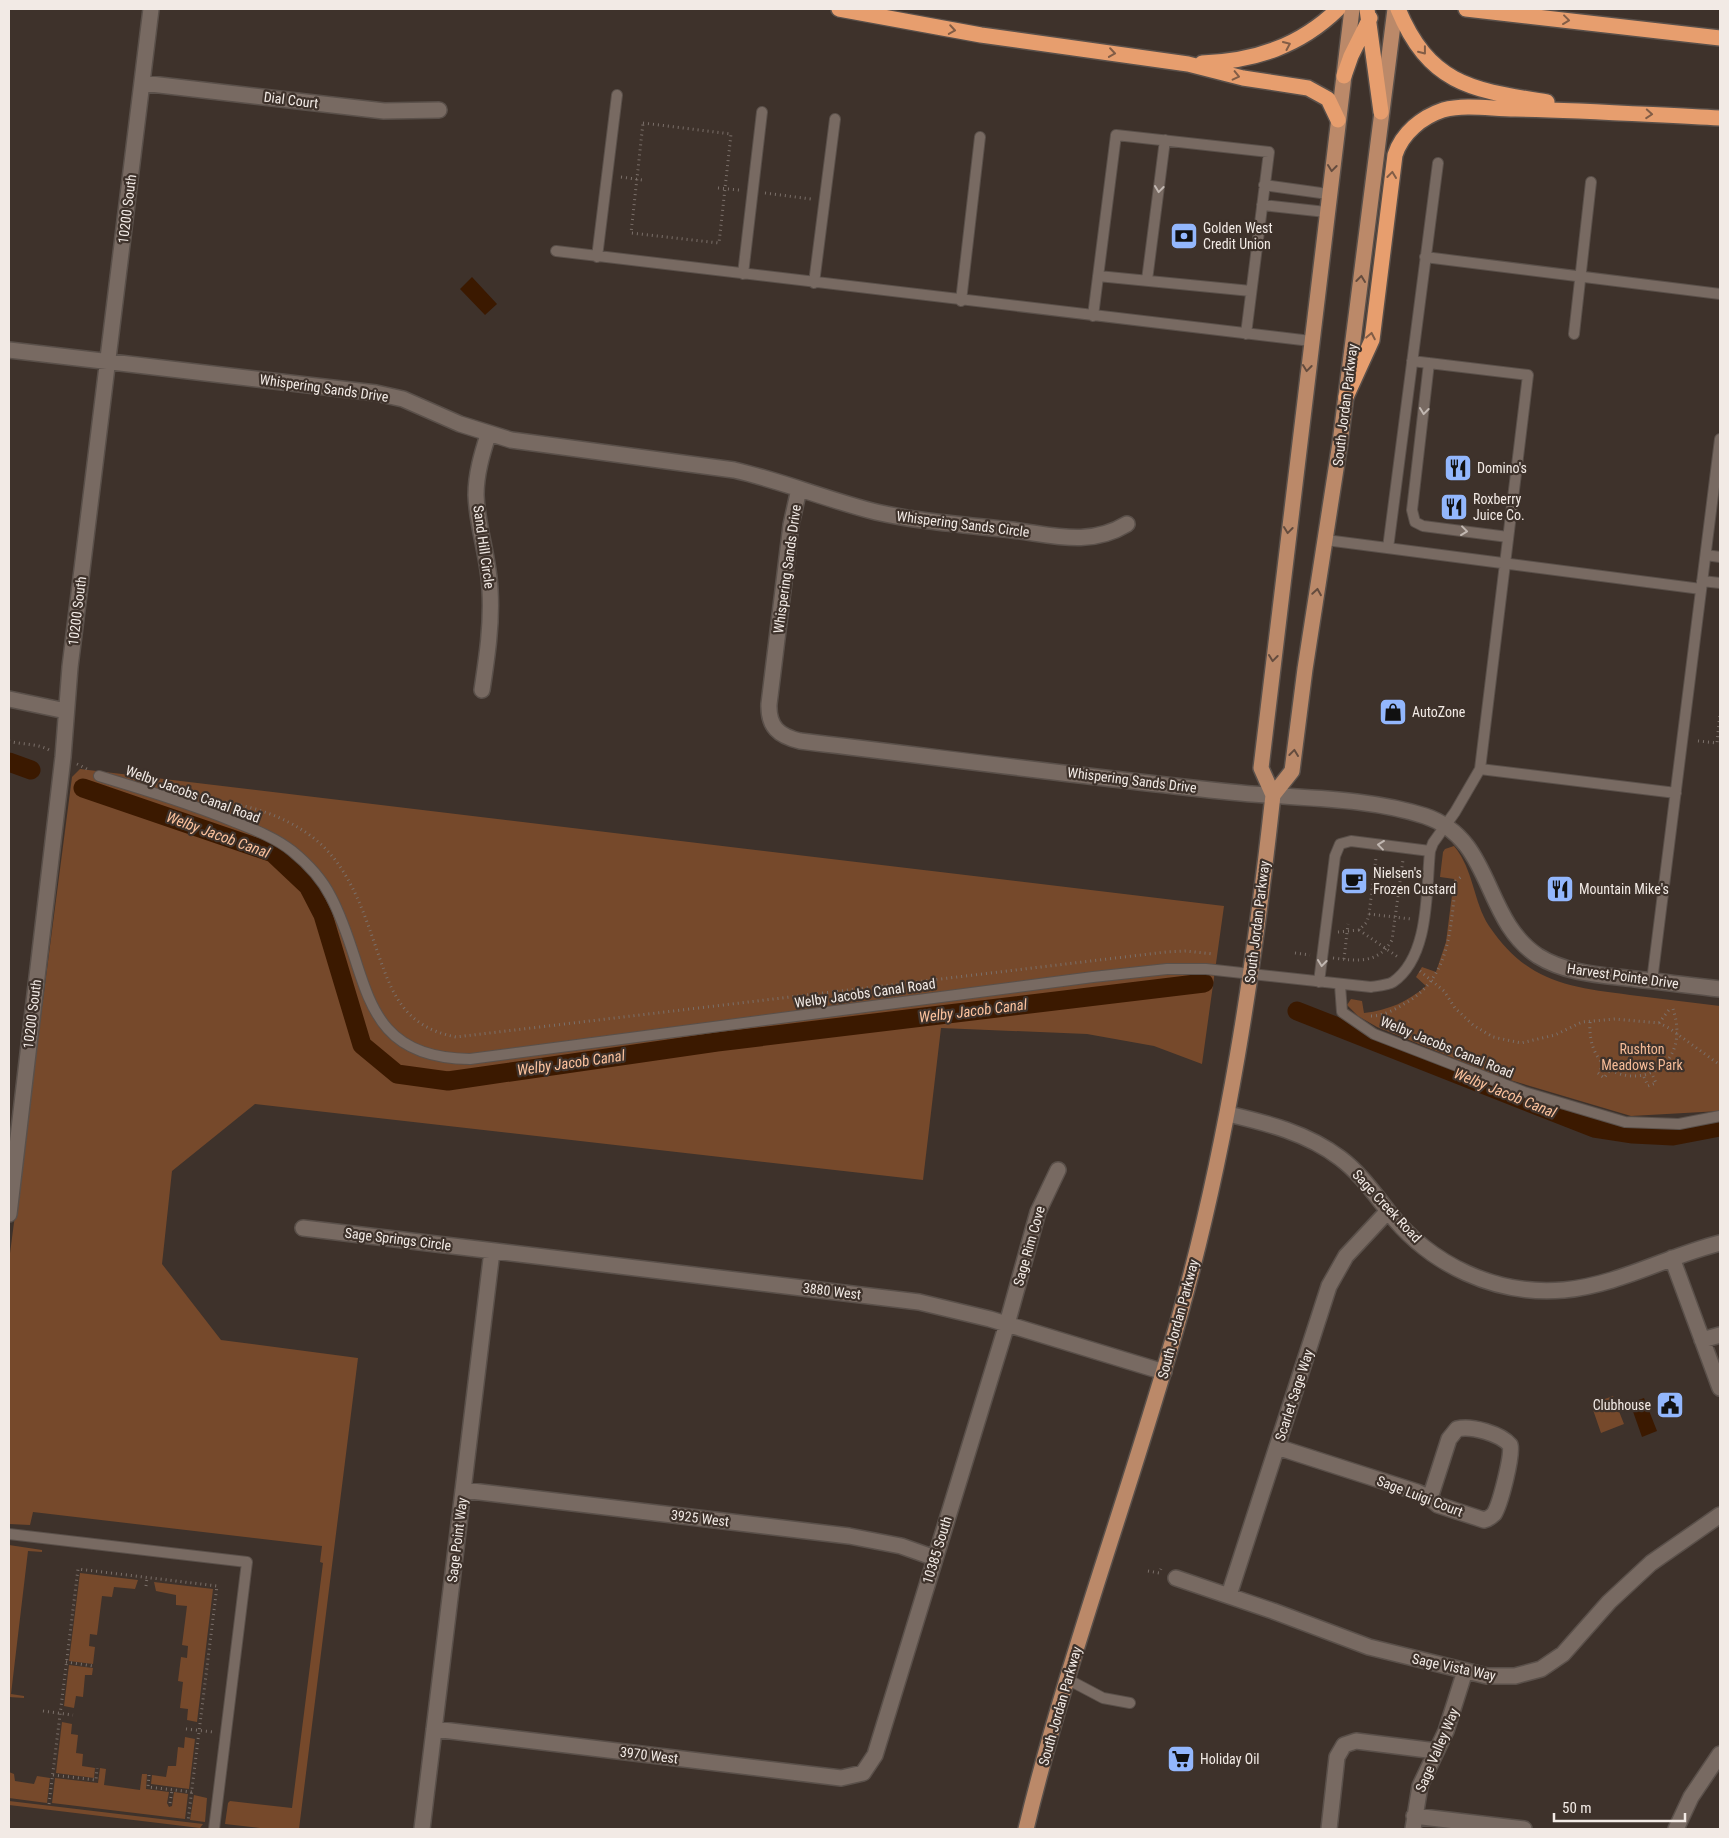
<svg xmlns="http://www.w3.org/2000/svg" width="1729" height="1838" viewBox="0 0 1729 1838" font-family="'Roboto Condensed',sans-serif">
  <rect width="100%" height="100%" fill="#3e322b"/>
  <path fill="#76492b" d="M80,769L1224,906L1202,1064L1154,1046L1087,1034L941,1028L923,1180L255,1104L172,1171L162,1264L221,1340L358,1358L299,1829H268L225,1824L228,1803L230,1801L292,1808L323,1563L320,1562L322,1546L33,1512L30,1525L9,1524V1261L72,777Z
    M1454,846C1474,870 1473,901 1489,926C1527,982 1567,987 1630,995C1660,999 1690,1002 1720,1006V1111L1631,1116L1500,1077L1377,1027L1358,1016L1347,1005L1351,999L1362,1001L1364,1013C1389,1010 1407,1002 1426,986L1416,977L1422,967L1436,972L1446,942L1454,879L1440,877L1443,852L1445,849Z
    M1613,1396L1624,1424L1601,1433L1591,1404Z
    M9,1545L42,1550V1552L28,1551L11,1694L24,1696V1698L9,1697Z
    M80,1573L138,1580L135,1589L114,1587L112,1597L102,1596L97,1635L90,1634L89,1646L95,1647L93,1664L69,1661Z
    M154,1582L213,1589L197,1722L187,1720L188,1709L180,1708L183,1682L178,1681L181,1657L187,1658L188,1646L182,1645L187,1606L176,1605V1595L156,1591Z
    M69,1665L93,1668L92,1675H85L83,1697L76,1696L74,1708L64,1706Z
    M62,1722L72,1724L71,1734L78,1735L76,1753L83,1754L82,1766L95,1768L94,1778L56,1773Z
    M185,1737L195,1739L189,1789L151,1784L152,1775L166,1777L168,1766H176L178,1747L184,1748Z
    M100,1768L106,1769L104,1785L140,1790L142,1774H147L146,1789L169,1792L167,1803L169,1807L172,1806L174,1792L188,1794L185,1819L52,1803L55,1778L98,1783Z
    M9,1772L14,1774L15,1781L34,1784L37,1776L50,1778L47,1803L9,1798Z
    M194,1795L207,1798L205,1822L190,1820Z
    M9,1801L203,1824L200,1828L9,1805Z"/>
  <path fill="#3b1900" d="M472,277L497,304L485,315L460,289Z
    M1644,1398L1657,1431L1642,1437L1630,1403Z"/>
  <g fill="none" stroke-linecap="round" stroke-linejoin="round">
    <path stroke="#3b1900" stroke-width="19" d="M9,762L31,770
      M83,788L273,853L308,886L323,915L362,1045L397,1074L448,1081L717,1042L1204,983
      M1297,1011L1594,1128L1633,1134L1673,1136L1720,1127"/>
    <g stroke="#5a504a" stroke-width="12">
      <path id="lane" d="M1264,185L1328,194
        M1262,205L1326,212
        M556,251L1311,341
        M597,257L617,95
        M1425,257L1720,294
        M743,274L762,112
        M1098,276L1251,291
        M1147,280L1165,140
        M814,283L835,119
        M961,301L980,137
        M1093,316L1116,135L1269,152L1246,334
        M1574,334L1591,182
        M1429,363L1412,510L1415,522L1423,526L1508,537
        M1326,540L1701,589
        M1388,548L1438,163
        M1706,555L1720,557
        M1702,581L1720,583
        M1480,769L1676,793
        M99,776C145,790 191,804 235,822C255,830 276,838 292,851C308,864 322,879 331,897C371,973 356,1058 470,1059L1093,977L1167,969H1206L1371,987C1377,986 1388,985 1393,982C1430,956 1426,891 1430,851L1433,843L1455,812L1480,769L1528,375L1412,361
        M1652,981L1720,439
        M1319,982L1335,856L1340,844L1351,841L1430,851
        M1340,985L1342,1012L1374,1034L1524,1092L1625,1122L1679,1124L1720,1116
        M9,1534L247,1562L214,1829
        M1067,1679L1103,1698L1130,1703"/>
    </g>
    <g stroke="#5a504a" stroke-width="18">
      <path id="street" d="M142,83L384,111L439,110
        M9,350L376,393L403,399L460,424L511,440L734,470C782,481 828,500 876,512C920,522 967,525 1012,530C1053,535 1089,547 1127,524
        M799,489L791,525L769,704C768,727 779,736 800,741C943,758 1087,777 1230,792C1294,799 1363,796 1425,816C1494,839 1482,919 1538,956C1567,974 1602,975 1635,979C1664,982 1692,986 1720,989
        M482,690C487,657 492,624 490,590C489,558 477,527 476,495C476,474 482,454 488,435
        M9,699L66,711
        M1228,1114C1267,1123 1307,1133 1340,1158C1360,1173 1373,1192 1388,1211C1430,1265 1496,1296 1564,1290C1618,1285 1668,1256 1720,1243
        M9,1214L63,757L70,667L151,9
        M303,1228L919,1302L990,1319L1164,1372
        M1672,1258L1720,1388
        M1702,1340L1720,1335
        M1277,1447L1417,1492L1430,1498L1438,1505L1484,1520C1488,1519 1491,1517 1494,1514C1500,1505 1513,1455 1510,1445C1501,1434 1471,1425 1457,1429L1449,1439L1430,1498
        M463,1490L849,1536L901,1546L935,1558
        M1176,1578L1273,1611L1369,1647L1487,1676H1515L1541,1669L1563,1654L1609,1602L1651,1563L1720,1515
        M1229,1595L1329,1286L1346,1256L1388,1211
        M434,1729L841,1778L863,1773L875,1755L1007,1324L1038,1212L1058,1170
        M1414,1816L1524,1829
        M422,1829L492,1251
        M1329,1829L1337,1757L1344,1745L1356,1741L1436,1751
        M1413,1829L1420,1786L1446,1731L1465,1671
        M1676,1829L1691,1797L1720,1754"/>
    </g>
    <g stroke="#5a504a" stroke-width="18">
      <path id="primary" d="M1273,795L1292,771L1305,669L1340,443L1395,9
        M1026,1829C1068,1654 1133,1485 1181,1311C1228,1142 1254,969 1273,795L1261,768L1352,9"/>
    </g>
    <g stroke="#5a504a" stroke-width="18">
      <path id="highway" d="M839,9L981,35L1188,64L1243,78L1308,88L1328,99L1338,120
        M1367,9L1381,112
        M1398,9C1430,86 1474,90 1547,102
        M1466,9L1720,38
        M1202,63C1255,61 1300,46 1338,9
        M1344,76L1351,56L1370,18
        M1346,397L1372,340L1395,155C1402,133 1422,117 1443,110C1467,104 1491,109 1515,109C1584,110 1652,115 1720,118"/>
    </g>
    <path stroke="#7b706a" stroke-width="3" stroke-dasharray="1 4" stroke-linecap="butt" d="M643,123L731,134L719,243L631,233Z
      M621,177L642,180
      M718,188L739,190
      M765,193L811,199
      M9,741C22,745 37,743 49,750
      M1698,741L1717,743L1720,713
      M77,764L89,770
      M226,802C257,808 285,817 311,836C344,860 360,901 373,939C390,987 399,1026 456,1037L1166,952L1186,951L1213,954
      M1372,886L1400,889
      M1369,914L1411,919
      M1359,930L1398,957
      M1338,932L1359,930L1367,922L1369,914L1376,858
      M1295,953L1310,955
      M1333,958C1358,961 1378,964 1392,940L1403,860
      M1344,959L1348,924
      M1420,971L1444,991L1455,1008L1473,1025L1493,1037L1521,1043L1555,1035L1582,1022L1615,1019L1659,1023L1669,1028L1720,1065
      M1371,1016C1383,1016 1394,1010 1404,1004C1451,978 1450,929 1456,881L1462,876
      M1590,1022C1585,1103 1702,1089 1672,1006
      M1659,1023L1671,1007
      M1604,1065L1598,1073L1604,1078L1610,1070
      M1644,1077L1648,1086L1656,1083L1652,1074
      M1148,1571L1159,1573L1161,1569
      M146,1586L147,1577
      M66,1662L93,1666
      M43,1711L73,1715
      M186,1729L213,1732
      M53,1775L96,1780L97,1768
      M149,1775L148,1787L192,1792
      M170,1803L172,1790
      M49,1804L78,1569L217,1586L188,1821"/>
    <use href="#lane" stroke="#786a62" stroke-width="10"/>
    <use href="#street" stroke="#786a62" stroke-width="15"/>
    <use href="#primary" stroke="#bb8969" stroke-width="15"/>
    <use href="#highway" stroke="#e79e6e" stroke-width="15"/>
  </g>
  <defs><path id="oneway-chevron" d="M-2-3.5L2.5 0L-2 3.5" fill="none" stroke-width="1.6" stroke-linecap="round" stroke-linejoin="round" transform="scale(1.25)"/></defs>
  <g stroke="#825d46">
    <use href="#oneway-chevron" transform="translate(1566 20) rotate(7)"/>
    <use href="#oneway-chevron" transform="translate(952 30) rotate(9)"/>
    <use href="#oneway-chevron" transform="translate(1287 45) rotate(-24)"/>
    <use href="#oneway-chevron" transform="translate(1423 51) rotate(52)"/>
    <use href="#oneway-chevron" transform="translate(1112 53) rotate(8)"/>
    <use href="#oneway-chevron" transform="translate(1236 76) rotate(13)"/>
    <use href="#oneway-chevron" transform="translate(1649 114) rotate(4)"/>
    <use href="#oneway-chevron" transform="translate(1392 175) rotate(-83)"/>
    <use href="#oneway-chevron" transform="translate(1371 336) rotate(-79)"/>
  </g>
  <g stroke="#644c3e">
    <use href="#oneway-chevron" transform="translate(1332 168) rotate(97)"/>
    <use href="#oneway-chevron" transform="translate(1361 279) rotate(-83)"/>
    <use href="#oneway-chevron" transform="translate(1307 368) rotate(97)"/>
    <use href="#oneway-chevron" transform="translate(1288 530) rotate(97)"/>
    <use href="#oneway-chevron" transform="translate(1317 592) rotate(-81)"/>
    <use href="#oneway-chevron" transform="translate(1273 658) rotate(97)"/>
    <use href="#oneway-chevron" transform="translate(1294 753) rotate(-83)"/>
  </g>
  <g stroke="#c1b7b1">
    <use href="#oneway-chevron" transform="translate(1159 189) rotate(97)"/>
    <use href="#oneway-chevron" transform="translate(1424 411) rotate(97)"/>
    <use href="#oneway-chevron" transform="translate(1464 531) rotate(7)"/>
    <use href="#oneway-chevron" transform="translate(1381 845) rotate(-173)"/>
    <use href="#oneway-chevron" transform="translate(1322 963) rotate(97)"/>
  </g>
  <defs>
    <g id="bank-square" transform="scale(1.4375)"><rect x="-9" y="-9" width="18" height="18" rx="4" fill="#93b7fd" stroke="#3e322b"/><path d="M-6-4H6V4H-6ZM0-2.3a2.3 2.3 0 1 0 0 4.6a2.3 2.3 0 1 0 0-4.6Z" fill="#111"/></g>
    <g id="restaurant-square" transform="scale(1.4375)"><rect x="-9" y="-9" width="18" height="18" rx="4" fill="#93b7fd" stroke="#3e322b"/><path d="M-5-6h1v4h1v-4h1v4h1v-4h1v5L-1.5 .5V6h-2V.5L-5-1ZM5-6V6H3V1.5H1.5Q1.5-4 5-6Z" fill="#111"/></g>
    <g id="shop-square" transform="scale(1.4375)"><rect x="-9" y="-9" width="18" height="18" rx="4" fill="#93b7fd" stroke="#3e322b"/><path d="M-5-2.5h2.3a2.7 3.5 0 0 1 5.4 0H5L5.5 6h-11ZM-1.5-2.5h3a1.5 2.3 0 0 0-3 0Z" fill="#111"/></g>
    <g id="cafe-square" transform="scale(1.4375)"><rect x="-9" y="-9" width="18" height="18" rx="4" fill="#93b7fd" stroke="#3e322b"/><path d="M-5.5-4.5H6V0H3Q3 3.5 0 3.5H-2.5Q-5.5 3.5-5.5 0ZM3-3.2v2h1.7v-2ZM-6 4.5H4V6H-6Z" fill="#111"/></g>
    <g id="civic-square" transform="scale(1.4375)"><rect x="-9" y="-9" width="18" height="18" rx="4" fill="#93b7fd" stroke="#3e322b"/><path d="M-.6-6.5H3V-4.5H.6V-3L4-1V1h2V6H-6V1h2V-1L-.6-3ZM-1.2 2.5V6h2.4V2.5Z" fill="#111"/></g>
    <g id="supermarket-square" transform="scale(1.4375)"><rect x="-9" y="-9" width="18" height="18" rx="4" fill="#93b7fd" stroke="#3e322b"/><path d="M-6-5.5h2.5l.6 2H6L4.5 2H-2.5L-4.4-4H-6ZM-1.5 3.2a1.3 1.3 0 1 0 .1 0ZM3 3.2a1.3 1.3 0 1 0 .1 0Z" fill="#111"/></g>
  </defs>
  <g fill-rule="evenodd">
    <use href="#bank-square" x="1184" y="236"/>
    <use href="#restaurant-square" x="1458" y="468"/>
    <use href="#restaurant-square" x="1454" y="507"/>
    <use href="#shop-square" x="1393" y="712"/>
    <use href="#cafe-square" x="1354" y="881"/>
    <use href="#restaurant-square" x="1560" y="889"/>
    <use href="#civic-square" x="1670" y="1405"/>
    <use href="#supermarket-square" x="1181" y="1759"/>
  </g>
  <g text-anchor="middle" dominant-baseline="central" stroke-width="4.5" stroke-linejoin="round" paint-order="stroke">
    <g font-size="14" fill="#f2eae5" stroke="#3e322b">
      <text transform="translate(291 100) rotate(7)">Dial Court</text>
      <text transform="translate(127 209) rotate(-83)">10200 South</text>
      <text transform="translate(324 388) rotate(8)">Whispering Sands Drive</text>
      <text transform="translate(1345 405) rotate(-83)">South Jordan Parkway</text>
      <text transform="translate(963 524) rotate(7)">Whispering Sands Circle</text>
      <text transform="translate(484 547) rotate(82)">Sand Hill Circle</text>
      <text transform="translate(787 569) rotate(-82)">Whispering Sands Drive</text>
      <text transform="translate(77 611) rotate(-83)">10200 South</text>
      <text transform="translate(1132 780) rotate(7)">Whispering Sands Drive</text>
      <text transform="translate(193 794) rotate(20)">Welby Jacobs Canal Road</text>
      <text transform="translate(1257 922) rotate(-83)">South Jordan Parkway</text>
      <text transform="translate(1623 976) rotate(8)">Harvest Pointe Drive</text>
      <text transform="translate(865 993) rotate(-8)">Welby Jacobs Canal Road</text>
      <text transform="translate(32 1014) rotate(-83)">10200 South</text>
      <text transform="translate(1447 1047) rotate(22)">Welby Jacobs Canal Road</text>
      <text transform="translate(1387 1206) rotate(47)">Sage Creek Road</text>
      <text transform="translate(398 1239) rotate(7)">Sage Springs Circle</text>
      <text transform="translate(1029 1246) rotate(-74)">Sage Rim Cove</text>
      <text transform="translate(832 1291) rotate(7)">3880 West</text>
      <text transform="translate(1178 1319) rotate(-75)">South Jordan Parkway</text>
      <text transform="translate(1294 1395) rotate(-72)">Scarlet Sage Way</text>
      <text transform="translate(1420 1496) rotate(21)">Sage Luigi Court</text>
      <text transform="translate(700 1518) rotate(7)">3925 West</text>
      <text transform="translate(457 1540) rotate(-83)">Sage Point Way</text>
      <text transform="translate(937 1550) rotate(-73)">10385 South</text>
      <text transform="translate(1454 1667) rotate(12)">Sage Vista Way</text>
      <text transform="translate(1060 1706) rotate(-74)">South Jordan Parkway</text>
      <text transform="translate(1437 1750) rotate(-67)">Sage Valley Way</text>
      <text transform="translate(649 1755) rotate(7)">3970 West</text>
    </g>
    <g font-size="14" fill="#f2eae5" stroke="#3e322b" text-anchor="start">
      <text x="1203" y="228">Golden West<tspan x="1203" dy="16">Credit Union</tspan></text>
      <text x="1477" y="468">Domino's</text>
      <text x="1473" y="499">Roxberry<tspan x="1473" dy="16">Juice Co.</tspan></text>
      <text x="1412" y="712">AutoZone</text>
      <text x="1373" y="873">Nielsen's<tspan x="1373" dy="16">Frozen Custard</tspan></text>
      <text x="1579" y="889">Mountain Mike's</text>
      <text x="1651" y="1405" text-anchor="end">Clubhouse</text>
      <text x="1200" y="1759">Holiday Oil</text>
    </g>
    <g font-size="14" fill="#f5bb97" stroke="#3e322b">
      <text x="1642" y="1049">Rushton<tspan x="1642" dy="16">Meadows Park</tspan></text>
    </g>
    <g font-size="15" font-style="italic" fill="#fcc29d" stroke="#3e322b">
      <text transform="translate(218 835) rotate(20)">Welby Jacob Canal</text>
      <text transform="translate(973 1011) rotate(-7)">Welby Jacob Canal</text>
      <text transform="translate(571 1063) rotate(-8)">Welby Jacob Canal</text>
      <text transform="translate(1505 1093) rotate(22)">Welby Jacob Canal</text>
    </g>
  </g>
  <rect width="1729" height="1838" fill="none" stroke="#f2eae5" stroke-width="20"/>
  <path d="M1554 1813v8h131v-8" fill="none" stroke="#f2eae5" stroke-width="2.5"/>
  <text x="1562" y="1813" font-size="15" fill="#f2eae5" stroke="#3e322b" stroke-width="4" paint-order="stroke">50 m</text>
</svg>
